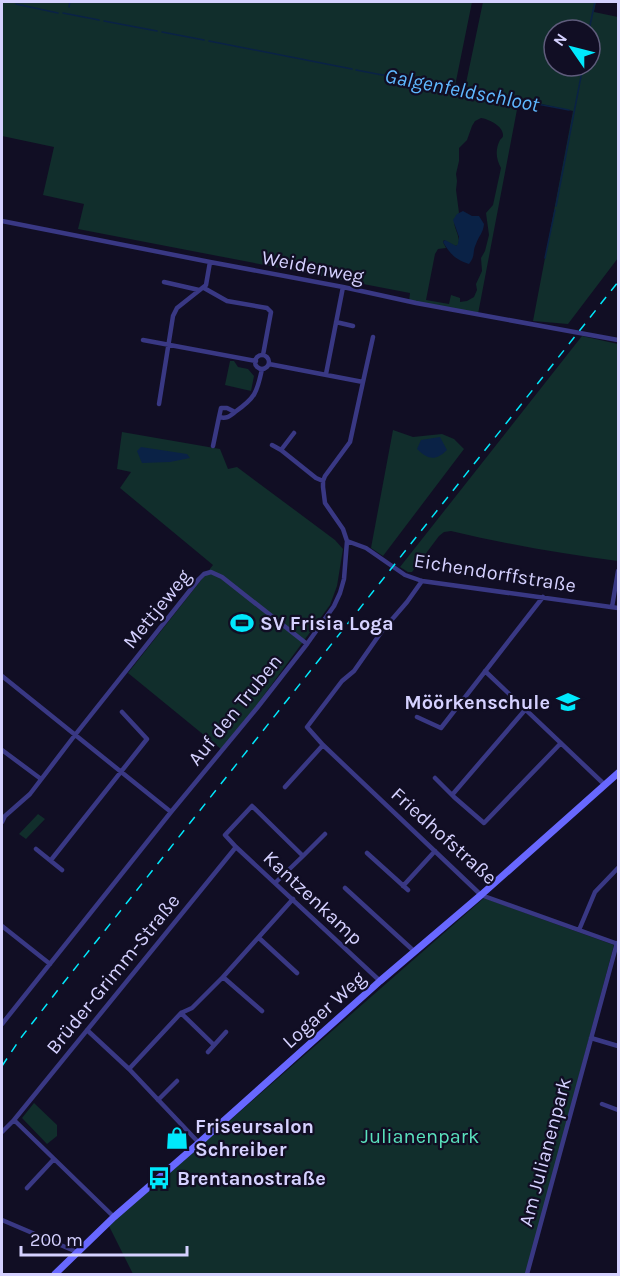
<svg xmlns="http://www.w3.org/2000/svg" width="620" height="1276" viewBox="0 0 620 1276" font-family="Karla,sans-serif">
  <rect width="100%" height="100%" fill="#110e24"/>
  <path fill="#112e2c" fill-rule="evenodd" d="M2,2H472L455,86L465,88L483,2H596L594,12L618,17V258L568,324L533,321L573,111L519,99L478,314L409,302L410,293L78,229L84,204L43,195L54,147L2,136ZM554,30H590V66H554ZM481,118C488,119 504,126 503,136C503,137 501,139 500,140C495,150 496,159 501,168L493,205L486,213L489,235L485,251L481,258L482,271L476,284L477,290L474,297L467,301L460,302V298L451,295L449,304L426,300L435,254L438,249L446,248L443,242L444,240L455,246L458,245L459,241C458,229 449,223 459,213L456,190L457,181L456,174L459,161V148L467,140L472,126L475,121Z
    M582,336L618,344V561C562,554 506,544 451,531L444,532L439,536L412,572H408L400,567Z
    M230,361H234L238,367L248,369L254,376L251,391L225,385Z
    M393,430L413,437L442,434L454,439L464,449L383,556L371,548Z
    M122,432L220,449L228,469L237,467L335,540L343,549L337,586L330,605L256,706L221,749L128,673L213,565L120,488L131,472L117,469Z
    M38,814L45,819L26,839L19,834Z
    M484,898L614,945L526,1274H133L109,1226Z
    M34,1103L57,1125V1136L47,1144L22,1118Z"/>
  <path fill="#0a2246" d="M463,211L472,216H479L484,224C483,234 479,235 476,244C472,252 476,255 469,264C456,260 450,254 443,242L445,240L456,246L458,244L459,237L453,220L457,214Z
    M440,437L447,450C436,461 428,460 417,449L421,440Z
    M141,447L187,454L190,458L170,462L142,463L137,451Z"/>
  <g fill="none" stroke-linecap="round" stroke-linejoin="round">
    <path stroke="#0a2246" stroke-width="1.5" d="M16,4L58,13
      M69,7L70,2
      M63,13L99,20
      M104,21L157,31
      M589,30L595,2
      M162,32L204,40
      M209,41L352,69
      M356,70L569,110
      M556,206L583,66
      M545,258L555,210"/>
    <path stroke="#393884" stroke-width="4.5" d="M2,221L210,262L343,287L416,303L618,340
      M164,282L199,290
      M204,288L227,301L267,308L271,312L263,355
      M336,322L353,326
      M143,340L256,361
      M255 362a7 7 0 1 1 14 0a7 7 0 1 1-14 0Z
      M326,374L343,287
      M363,382L373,337
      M159,404L173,316L177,308L206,285L210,262
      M235,412C229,417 226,419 219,417L221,408H227L235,412C255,398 257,393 262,369
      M294,433L281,450L316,478L323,481
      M272,445L281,450
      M213,446L219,417
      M347,541L366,548L405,575L422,581L618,608
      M422,581L407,602L382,631L354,671L342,681L307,727L323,745L481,895L618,944
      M612,607L618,571
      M485,671L605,785
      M2,676L171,812
      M525,710L452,795L454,797L484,823L561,743
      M417,717L441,728L543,597
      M2,750L41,779
      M435,778L452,795
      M285,787L323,745
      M2,822L5,816L30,794L75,735L199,579L204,574L211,572L222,577L307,644
      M36,849L62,870
      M367,853L408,890
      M303,856L325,834
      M51,860L147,739L122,712
      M275,883L303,856L252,806L225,835L236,847L380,981
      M403,886L435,851
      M345,888L415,952
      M2,926L50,964
      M579,930L595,892L618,868
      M259,938L297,973
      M223,977L262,1011
      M181,1013L214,1045
      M2,1024L171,812L257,708L307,644L334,606L340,593L344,579L347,541L343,529L325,503L323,487V481L325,476L350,442L363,382L269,364
      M87,1030L129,1069L199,1143
      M591,1038L618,1046
      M208,1052L226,1032
      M129,1069L181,1013L192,1008L223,977L293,899
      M158,1100L177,1081
      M602,1104L618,1110
      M2,1132L14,1120
      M27,1188L54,1159
      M114,1217L14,1120L236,847
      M2,1220L77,1252
      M527,1274L617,943"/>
    <path stroke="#6868ff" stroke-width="7" d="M55,1274L114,1217L199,1143L380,981L481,895L618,773"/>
    <path stroke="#00e8fc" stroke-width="1.5" stroke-dasharray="9 8" stroke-linecap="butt" d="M2,1066L20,1039L61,986L618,282"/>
  </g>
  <defs>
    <g id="stadium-bare" transform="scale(1.8)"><path d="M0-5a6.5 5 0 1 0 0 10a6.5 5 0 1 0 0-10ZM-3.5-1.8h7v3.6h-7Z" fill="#00e8fc" stroke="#110e24" stroke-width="2.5" paint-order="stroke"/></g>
    <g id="school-bare" transform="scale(1.8)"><path d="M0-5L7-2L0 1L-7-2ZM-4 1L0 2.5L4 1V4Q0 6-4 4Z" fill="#00e8fc" stroke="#110e24" stroke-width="2.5" paint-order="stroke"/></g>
    <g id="shop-bare" transform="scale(1.8)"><path d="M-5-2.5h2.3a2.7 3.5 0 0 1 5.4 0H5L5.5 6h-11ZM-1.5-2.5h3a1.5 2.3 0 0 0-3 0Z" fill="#00e8fc" stroke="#110e24" stroke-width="2.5" paint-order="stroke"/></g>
    <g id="bus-bare" transform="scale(1.8)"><path d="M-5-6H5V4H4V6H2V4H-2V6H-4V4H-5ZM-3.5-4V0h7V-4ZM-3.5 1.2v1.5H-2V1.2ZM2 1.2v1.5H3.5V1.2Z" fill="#00e8fc" stroke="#110e24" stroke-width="2.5" paint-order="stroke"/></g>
  </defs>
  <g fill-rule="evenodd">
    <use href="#stadium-bare" x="242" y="623"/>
    <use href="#school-bare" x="568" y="702"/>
    <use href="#shop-bare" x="177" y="1138"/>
    <use href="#bus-bare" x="159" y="1178"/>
  </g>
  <g text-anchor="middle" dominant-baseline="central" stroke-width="4.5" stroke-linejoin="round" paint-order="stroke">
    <g font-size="20" fill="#d5d1ff" stroke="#110e24">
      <text transform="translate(313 267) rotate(11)">Weidenweg</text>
      <text transform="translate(495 573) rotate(9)">Eichendorffstraße</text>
      <text transform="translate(157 609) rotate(-51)">Mettjeweg</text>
      <text transform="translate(235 710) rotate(-51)">Auf den Truben</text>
      <text transform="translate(444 836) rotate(42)">Friedhofstraße</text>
      <text transform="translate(313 898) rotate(43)">Kantzenkamp</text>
      <text transform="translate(113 974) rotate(-51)">Brüder-Grimm-Straße</text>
      <text transform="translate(324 1010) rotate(-42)">Logaer Weg</text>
      <text transform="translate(545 1152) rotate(-75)">Am Julianenpark</text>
    </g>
    <g font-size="20" font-weight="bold" fill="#d5d1ff" stroke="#110e24" text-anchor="start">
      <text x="260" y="623">SV Frisia Loga</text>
      <text x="550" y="702" text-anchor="end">Möörkenschule</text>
      <text x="195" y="1126">Friseursalon<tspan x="195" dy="23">Schreiber</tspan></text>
      <text x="177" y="1178">Brentanostraße</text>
    </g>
    <g font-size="20" fill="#5ae2bd" stroke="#110e24">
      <text x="420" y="1136">Julianenpark</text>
    </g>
    <g font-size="21" font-style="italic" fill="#5fb8ff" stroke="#110e24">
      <text transform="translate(462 90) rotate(11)">Galgenfeldschloot</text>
    </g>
  </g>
  <rect width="620" height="1276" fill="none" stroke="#d5d1ff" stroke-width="6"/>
  <g transform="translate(572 48) rotate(305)"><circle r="28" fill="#110e24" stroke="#5f5c7c" stroke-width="1.5"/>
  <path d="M0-4.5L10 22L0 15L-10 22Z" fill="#00e8fc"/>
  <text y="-9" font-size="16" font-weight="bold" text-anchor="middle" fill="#d5d1ff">N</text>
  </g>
  <path d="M21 1246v9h166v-9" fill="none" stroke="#d5d1ff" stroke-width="3"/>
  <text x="30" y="1246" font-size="18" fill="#d5d1ff" stroke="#110e24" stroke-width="4.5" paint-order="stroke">200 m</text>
</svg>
